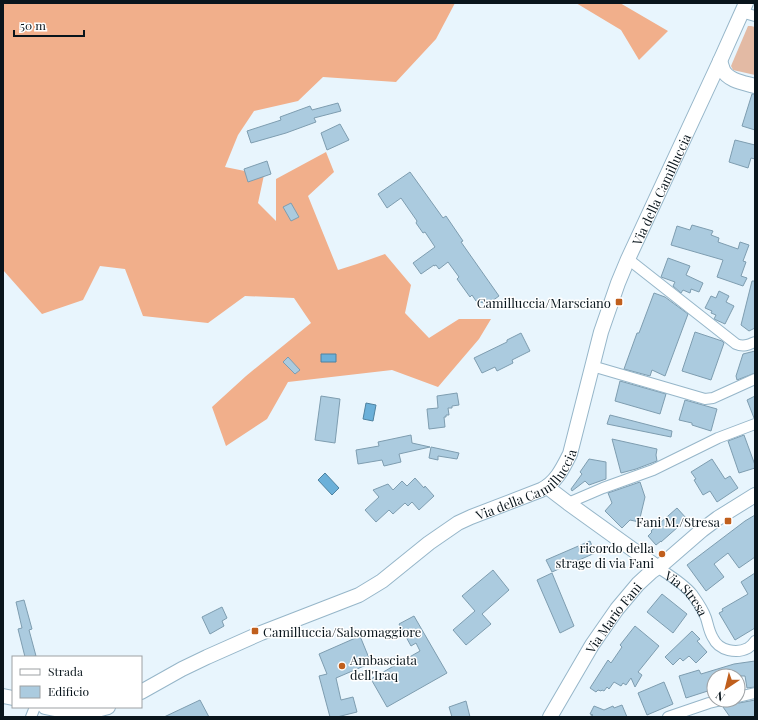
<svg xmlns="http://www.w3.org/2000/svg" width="758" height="720" viewBox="0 0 758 720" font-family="'Playfair Display',serif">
  <rect width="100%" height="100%" fill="#e8f5fd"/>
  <path fill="#e3baa4" d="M748,26H751L755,27V75L733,70L731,66Z"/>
  <path fill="#f1af8b" d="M3,3H455L436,39L396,82L323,77L298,101L254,111L238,135L225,167L264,175L258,203L276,221V179L326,152L334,172L308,196L338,270L357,264L385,254L411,285L405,313L429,338L459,319H491L479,339L438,387L392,370L288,382L267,419L226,446L212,407L246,376L311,323L294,298L245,296L208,323L143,316L125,269L100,266L83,300L42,314L3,270Z
    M576,3H620L668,31L639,60L621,30Z"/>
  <path fill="#6bb0d9" stroke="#4e82a0" d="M321,354H336V362H321Z
    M366,403L376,405L373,421L363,419Z
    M325,473L339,488L332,495L318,480Z"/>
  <path fill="#abcbdf" stroke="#7e9db0" d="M752,94H755V130L742,126Z
    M338,103L341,111L314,118L316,122L286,133L251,143L247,131L281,120L280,117L310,106L312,110Z
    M340,124L349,140L327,150L321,133Z
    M735,140L755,145V159L751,158L748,168L729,162Z
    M267,161L271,174L248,182L244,169Z
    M410,172L443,218L446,216L463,241L461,242L499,296L488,304L476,301L472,295L470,297L457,279L459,277L448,262L439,269L436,265L434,266V265L421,274L413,263L435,247L425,232L423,233L416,223L417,221L401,198L387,208L378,194Z
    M291,203L299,217L291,221L283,207Z
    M692,225L713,231L711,235L719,238L718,242L738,249L740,242L749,245L743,261L746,262L741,276L747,278L743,286L717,277L723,260L671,245L677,226L690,230Z
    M668,258L690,266L686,275L703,283L699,292L691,289L690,293L683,290L681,293L673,286L675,282L661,277Z
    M752,281H755V328L749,331L741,325Z
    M719,291L729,296L726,302L734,306L725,324L714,319L716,315L711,313L712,311L705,308L711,296L716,298Z
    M654,293L665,297L688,314L665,376L652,370L650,376L624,369L637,333H639Z
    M695,332L722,341L724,343L711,380L682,371Z
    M521,333L530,351L512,360L513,363L497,371L495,367L482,373L474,358L507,342V340Z
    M755,351V373L737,380L736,376L743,354Z
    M288,357L300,370L295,374L283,362Z
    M620,381L666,394L660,414L615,401Z
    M457,393L459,405L452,406V408H448L449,415H446V417H444L445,427L429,429L427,409L438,408L437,396Z
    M321,396L340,399L335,443L315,440Z
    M755,396V418H754L747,400Z
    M685,400L717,409L711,431L692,425V423L679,420Z
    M610,415L672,431L671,437L607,424Z
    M411,435L412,443L430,447L399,454L401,462L384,466L382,460L358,464L356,450L379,446L378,442Z
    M744,435L755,465V468L739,473L728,441Z
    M612,439L657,449L656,455L657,461L636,469L621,473Z
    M431,447L459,453L457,459L438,456V460L429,458Z
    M589,459L606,462V479L589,485L585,481L572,491L571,489L582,474L580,472Z
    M712,459L725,479L730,476L738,488L717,502L710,491L703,495L694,480L696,479L691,472Z
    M415,478L424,488L425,486L434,496L419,510L412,502L408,506L405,503L393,514L389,510L376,522L365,510L379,497L373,490L388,484L393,490L402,481L407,486Z
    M640,482L645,497L639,522L630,520L622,528L605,511L612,503L608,493Z
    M677,508L687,519L661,542V541L656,545L648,536L652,532L651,531Z
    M755,515V557L739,568L728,553L714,564L724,577L706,591L687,565L745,521Z
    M590,541L595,553L552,572L546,560Z
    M493,570L509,590L482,614L491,624L466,645L453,630L475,611L462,596Z
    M552,573L574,626L560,633L537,580Z
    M755,573V628L735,640L719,613L723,611L722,609L748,594L741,582Z
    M662,594L687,614L673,633L647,612Z
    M24,600L32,629L29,630L36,656L30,657H25L18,629L22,628L16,602Z
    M222,607L227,618L222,621L224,626L210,634L202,617Z
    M414,616L447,673L387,707L371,679L420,651L416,643L411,646L399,624Z
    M635,626L659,646L638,672L642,675L635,687L631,678L626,685L623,683L621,686L614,682L609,689L607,687L604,691L602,690L601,691L598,690L596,692L590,688L608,660L611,663L622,647L620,645Z
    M692,631L700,639L697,641L707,652L696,663L689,656L683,661L680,658L673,665L665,657Z
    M360,636L371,663L336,678L341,700L353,697L357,712L337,717H330L319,676L327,674L319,654Z
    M755,661V687L747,688L745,676H714V689L686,698L679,676L699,670L701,674L734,664Z
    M664,682L673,704L647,715L638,693Z
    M200,700L209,717H164Z
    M755,700V717H730L723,707L726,705L728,703L734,702L739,703Z
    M466,701L470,717H452L449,707Z
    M622,705L627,717H589L593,715L590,714L594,706L604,710L613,706L614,708Z"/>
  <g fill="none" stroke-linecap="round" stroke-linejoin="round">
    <g stroke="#96b6c9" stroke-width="12">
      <g id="street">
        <path d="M741,12L755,16"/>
        <path d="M628,259L736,344C743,347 748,345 755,342"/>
        <path d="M592,366L705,399L713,398L755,379"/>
        <path d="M568,503L603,488L653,470L718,438L755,424"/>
        <path id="s1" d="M657,567C669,575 683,583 692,594C697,601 703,609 706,618C708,624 709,632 713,638C719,651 737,654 748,648C751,646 753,644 755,641"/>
        <path d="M738,697L755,693"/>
        <path d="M31,717L35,707"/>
        <path d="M668,717L709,703L722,700"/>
      </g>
    </g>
    <g stroke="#96b6c9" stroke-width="16">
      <g id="secondary">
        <path d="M720,61C721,64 722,67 723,70C728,81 745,83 755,86"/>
        <path d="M547,487L568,503L657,567"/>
        <path id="s2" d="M141,692L182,669L207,657L261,633L359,595L382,581L429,543L458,523L471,517L541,490C556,483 563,468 570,454L601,332L618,283L628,259L720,61L746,3"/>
        <path d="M3,696L13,698"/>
        <path d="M45,707C68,712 85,714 108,707"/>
        <path id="s3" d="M550,717L592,645L617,609L638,584L651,572L664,563L702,530L718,518L755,495"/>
      </g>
    </g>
    <use href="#street" stroke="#fff" stroke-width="10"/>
    <use href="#secondary" stroke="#fff" stroke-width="14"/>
  </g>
  <g fill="#c05f1d" stroke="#fff" stroke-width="1.5">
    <rect x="615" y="298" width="8" height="8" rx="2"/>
    <rect x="724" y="517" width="8" height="8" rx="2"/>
    <circle cx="662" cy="554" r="4"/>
    <rect x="251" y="627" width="8" height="8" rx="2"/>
    <circle cx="342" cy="666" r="4"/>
  </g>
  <g text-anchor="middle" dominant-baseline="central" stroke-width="3" stroke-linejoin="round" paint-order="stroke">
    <g font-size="13" fill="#09151c" stroke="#fff">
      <text stroke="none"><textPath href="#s2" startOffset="779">Via della Camilluccia</textPath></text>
      <text stroke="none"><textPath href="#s2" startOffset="442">Via della Camilluccia</textPath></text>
      <text stroke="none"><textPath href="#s1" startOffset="40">Via Stresa</textPath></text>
      <text stroke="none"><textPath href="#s3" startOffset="118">Via Mario Fani</textPath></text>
    </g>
    <g font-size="13" fill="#09151c" stroke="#fff" text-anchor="end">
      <text x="611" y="302">Camilluccia/Marsciano</text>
      <text x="720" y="521">Fani M./Stresa</text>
      <text x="654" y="547">ricordo della<tspan x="654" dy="15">strage di via Fani</tspan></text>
      <text x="263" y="631" text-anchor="start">Camilluccia/Salsomaggiore</text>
      <text x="350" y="659" text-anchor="start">Ambasciata<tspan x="350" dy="15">dell'Iraq</tspan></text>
    </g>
  </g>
  <rect width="758" height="720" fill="none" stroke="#09151c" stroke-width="8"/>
  <rect x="12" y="656" width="130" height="52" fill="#ffffff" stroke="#9da1a4"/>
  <rect x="20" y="669" width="20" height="6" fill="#ffffff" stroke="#9da1a4"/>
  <text x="48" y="676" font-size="12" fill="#09151c">Strada</text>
  <rect x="20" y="686" width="20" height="12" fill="#abcbdf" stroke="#9da1a4"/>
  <text x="48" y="696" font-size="12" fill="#09151c">Edificio</text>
  <g transform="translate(726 688) rotate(215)"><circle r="19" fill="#ffffff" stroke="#9da1a4"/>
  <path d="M0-3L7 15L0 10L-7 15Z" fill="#c05f1d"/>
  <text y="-6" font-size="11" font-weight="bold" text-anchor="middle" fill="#09151c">N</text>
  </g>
  <path d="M14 30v6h70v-6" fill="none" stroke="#09151c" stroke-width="2"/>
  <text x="20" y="30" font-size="12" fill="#09151c" stroke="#ffffff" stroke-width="3" paint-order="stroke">50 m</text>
</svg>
